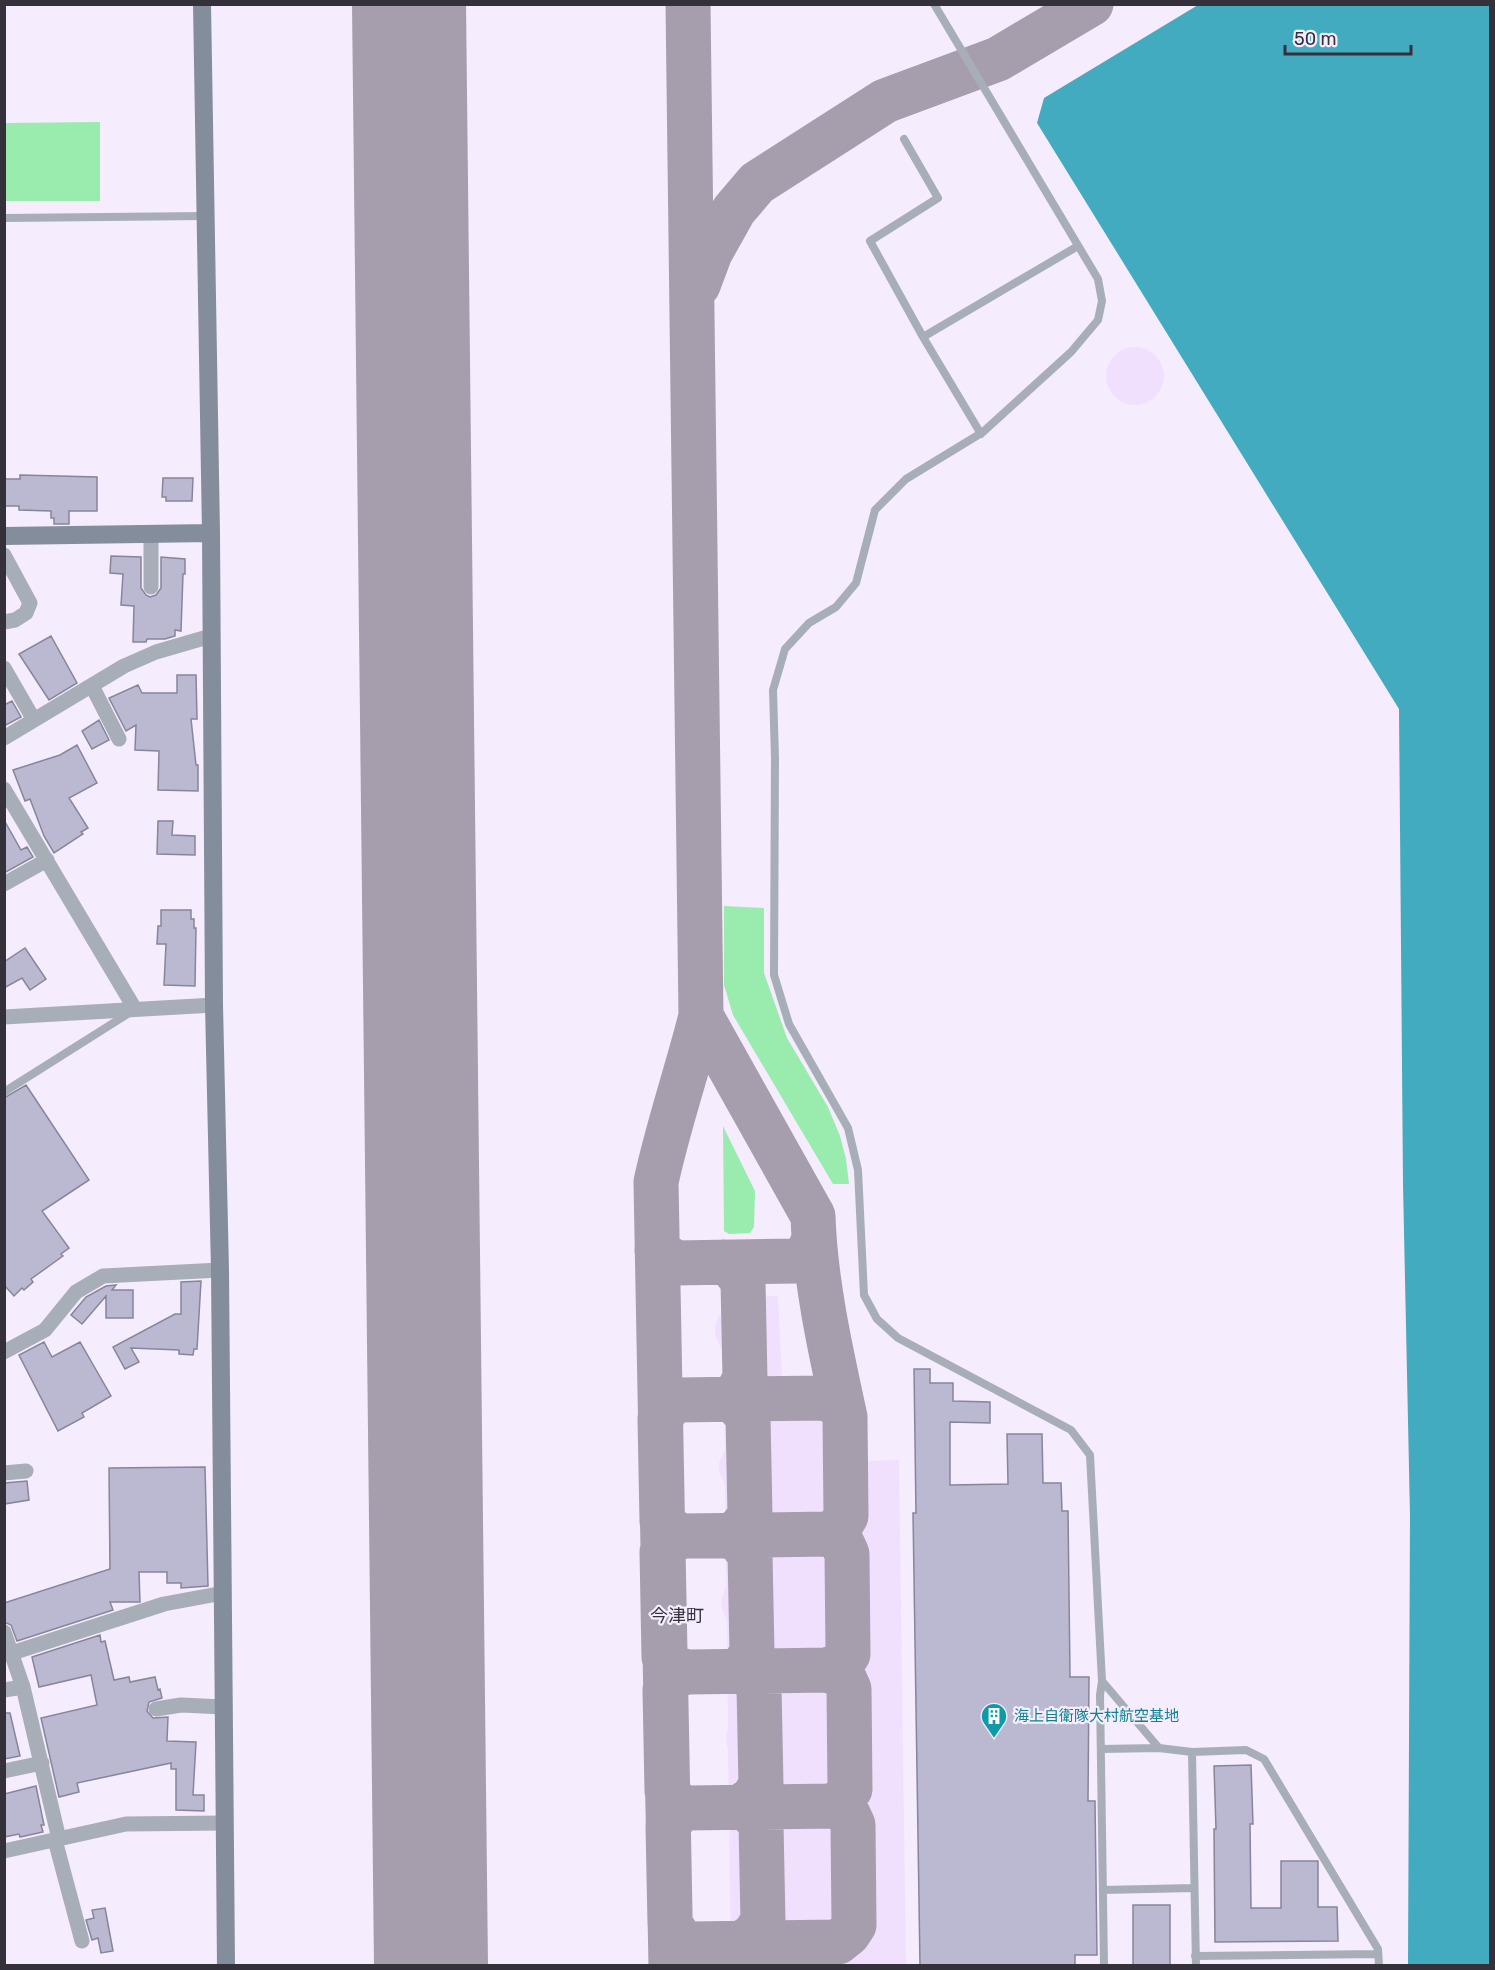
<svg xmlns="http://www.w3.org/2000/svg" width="1495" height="1970" viewBox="0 0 1495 1970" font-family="Rubik,'Noto Sans JP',sans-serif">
  <rect width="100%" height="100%" fill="#f5ecfe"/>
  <path fill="#f0e0fe" d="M1106 376a29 29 0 1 1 58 0a29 29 0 1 1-58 0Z
    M778,1296L782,1376H857L858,1443L863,1447L869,1461L899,1460L906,1965H731L728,1752L726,1737L728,1728L727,1620L722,1609L721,1600L726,1587L725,1484L719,1472V1463L725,1450L723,1351L715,1336V1327L718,1318L723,1311V1298Z"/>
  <path fill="#99ecae" d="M100,122V201H5V123Z
    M724,906L764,908V973L787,1038L828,1107L840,1136L846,1159L849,1184H833L733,1015L724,985Z
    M723,1126L755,1191L754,1227L750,1233L729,1234L724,1231Z"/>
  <path fill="#43abbf" d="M1198,5H1490V1965H1408L1410,1516L1403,1184L1399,709L1037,123L1044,98Z"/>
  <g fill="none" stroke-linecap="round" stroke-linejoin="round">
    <path stroke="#a69ead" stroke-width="45" d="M698,285L710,253L734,210L757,183L885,101L998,59L1091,4
      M701,1016L813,1216C815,1282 831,1353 845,1417
      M657,1250L675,1263L796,1261L808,1254L813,1241
      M723,1262L733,1268L743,1281L745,1379L737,1393L727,1399
      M824,1398L839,1404L845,1417L846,1516L840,1526L830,1534L682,1536L672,1531L662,1521L660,1419L670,1404L678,1400Z
      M727,1399L737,1404L748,1417L750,1515L741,1528L730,1536L740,1542L750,1554L752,1652L744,1666L738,1671L749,1674L759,1687L761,1785L753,1798L740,1807
      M830,1534L841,1541L847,1554L848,1654L842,1663L828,1670L687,1672L674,1668L664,1657L662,1552L672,1541L682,1536Z
      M828,1670L843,1676L849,1689L850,1789L844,1798L834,1806L686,1808L676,1803L667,1791L665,1690L674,1676L687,1672Z
      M834,1806L847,1812L853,1825L854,1925L848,1934L838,1942L690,1944L680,1939L670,1924L668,1826L678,1812L686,1808Z
      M740,1807L750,1811L761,1824L763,1921L754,1935L742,1943
      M671,1966L656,1182C668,1126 687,1072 701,1016L688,4"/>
    <path stroke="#a69ead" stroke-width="114" d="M409,4L431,1966"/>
  </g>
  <path fill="#bbb9d1" stroke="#87859b" stroke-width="1.5" d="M20,475L97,477V511H69V524H54V518H51V511L19,510V506H4V479H20Z
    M163,478H193L192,501H166V497H162Z
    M111,556L141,557V588L146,595L150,597L156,595L161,588V557L185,559V574H183L181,631L175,630V636L165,639H147L146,642H133L134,606L121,605L123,574L110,573Z
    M51,636L77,683L49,700L19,654Z
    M177,675H196L197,719H191L196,765H198V791L158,790L159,751L135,750L136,725L126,731L109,698L138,685L142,693H177Z
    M12,701L21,717L4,726V705Z
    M99,720L109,740L92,749L82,731Z
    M77,745L97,783L69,798L88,828L81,832L83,834L54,853L44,836L30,799L25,801L13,770L60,755Z
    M4,820L21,850L27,847L33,857L4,873Z
    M158,821H173L172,835L195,836V855L157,854Z
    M161,910H191V919H194V928H196L195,986L164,985L166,944H157L158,926H161Z
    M25,948L46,979L30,990L22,978L4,988V962Z
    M26,1085L89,1180L42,1211L69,1248L61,1254L63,1256L31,1279L33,1282L24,1290L22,1288L14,1296L4,1285V1098Z
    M201,1281L197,1349H194L193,1355L179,1354V1350L131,1348L139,1362L125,1369L113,1347L175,1314H181V1282Z
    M116,1285L112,1290H133V1318H106V1296L82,1324L71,1315L86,1297L106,1286Z
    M44,1342L52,1357L80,1342L111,1396L82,1413L84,1417L58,1431L19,1355Z
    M914,1369H930V1383H953V1401L990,1402V1423L950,1422V1485L1008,1484L1007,1434H1042L1043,1483H1061L1062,1511H1068L1070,1677H1089L1088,1801H1095L1097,1955H1075V1965H920L913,1513H916Z
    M205,1467L208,1586L181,1588V1583H167V1572H139L140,1602H110L113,1610L17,1641L11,1625L4,1622V1603L110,1569L109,1468Z
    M27,1481L29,1500L4,1504V1483Z
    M100,1635L101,1642L105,1641L114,1680L129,1677L130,1682L155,1677L158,1690L160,1689L162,1698L149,1702L147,1711L153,1718L168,1717L167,1741L196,1742L193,1795H204V1811L176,1810V1769H171V1763L77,1783L79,1792L59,1797L41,1718L97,1705L91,1675L39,1687L32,1657Z
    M4,1713H10L20,1756L4,1759Z
    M1251,1765L1253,1824H1250L1251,1908H1281V1861H1318V1907H1337L1338,1941L1215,1942L1214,1829H1216L1214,1766Z
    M36,1786L44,1825H41L43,1832L20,1837L19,1834L4,1837V1794Z
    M1133,1905H1170V1965H1133Z
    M105,1908L113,1951L101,1953L98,1938L92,1940L86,1920L94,1918L92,1910Z"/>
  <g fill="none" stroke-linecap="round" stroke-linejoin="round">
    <path stroke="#a7aeb7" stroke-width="8" d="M934,4L1098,279L1102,301L1098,320L1071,352L983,432L906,479L875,510L856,583L836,607L809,623L785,649L773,690L775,758L774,975L789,1024L848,1128L858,1170L864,1295L877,1319L898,1338L1071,1430L1090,1455L1102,1681L1159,1748L1192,1752L1246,1750L1264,1759L1378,1949L1379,1966
      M904,139L938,198L870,241L923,337
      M4,218L206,216
      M981,434L923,337L1078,246
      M4,1092L129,1013
      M1102,1681L1100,1695L1104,1966
      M1101,1749L1159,1748
      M1192,1752L1196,1966
      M1103,1890L1194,1888
      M1195,1956L1378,1954"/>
    <path stroke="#a7aeb7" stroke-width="15" d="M4,555L30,603L26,613L15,620L4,622
      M151,587V534
      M4,668L34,720
      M92,686L119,739
      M4,738L124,666L156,652L211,636
      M4,789L135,1009
      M4,884L47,860
      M4,1017L214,1005
      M4,1352L45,1330L76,1292L103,1276L220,1270
      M4,1473L26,1471
      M4,1632L23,1687L59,1839
      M12,1653L164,1604L223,1593
      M4,1690L23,1687
      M156,1709L181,1705L224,1707
      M4,1771L42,1763
      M55,1840L82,1941
      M4,1851L126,1824L225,1823"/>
    <path stroke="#848d9b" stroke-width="18" d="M202,4L211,533L214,1005L220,1270L226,1966
      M4,536L211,533"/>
  </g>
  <defs>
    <g id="building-pin" transform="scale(1.35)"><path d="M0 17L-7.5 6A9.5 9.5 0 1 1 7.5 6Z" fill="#0f9aa8" stroke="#f5ecfe"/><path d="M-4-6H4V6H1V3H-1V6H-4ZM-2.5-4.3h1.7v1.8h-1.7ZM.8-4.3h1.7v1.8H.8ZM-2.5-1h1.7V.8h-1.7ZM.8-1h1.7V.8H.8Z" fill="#fff"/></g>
  </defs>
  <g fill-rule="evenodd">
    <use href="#building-pin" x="994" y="1716"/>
  </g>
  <g text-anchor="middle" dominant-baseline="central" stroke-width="4.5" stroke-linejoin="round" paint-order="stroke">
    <g font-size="15" fill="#0d838f" stroke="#f5ecfe" text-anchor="start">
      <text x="1014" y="1716">海上自衛隊大村航空基地</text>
    </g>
    <g font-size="18" fill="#35313a" stroke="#f5ecfe">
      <text x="677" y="1616">今津町</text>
    </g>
  </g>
  <rect width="1495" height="1970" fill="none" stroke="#35313a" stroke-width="12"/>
  <path d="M1285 45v9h126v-9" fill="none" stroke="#35313a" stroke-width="3"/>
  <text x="1294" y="45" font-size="18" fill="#35313a" stroke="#f5ecfe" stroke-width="4.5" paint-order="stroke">50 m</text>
</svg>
